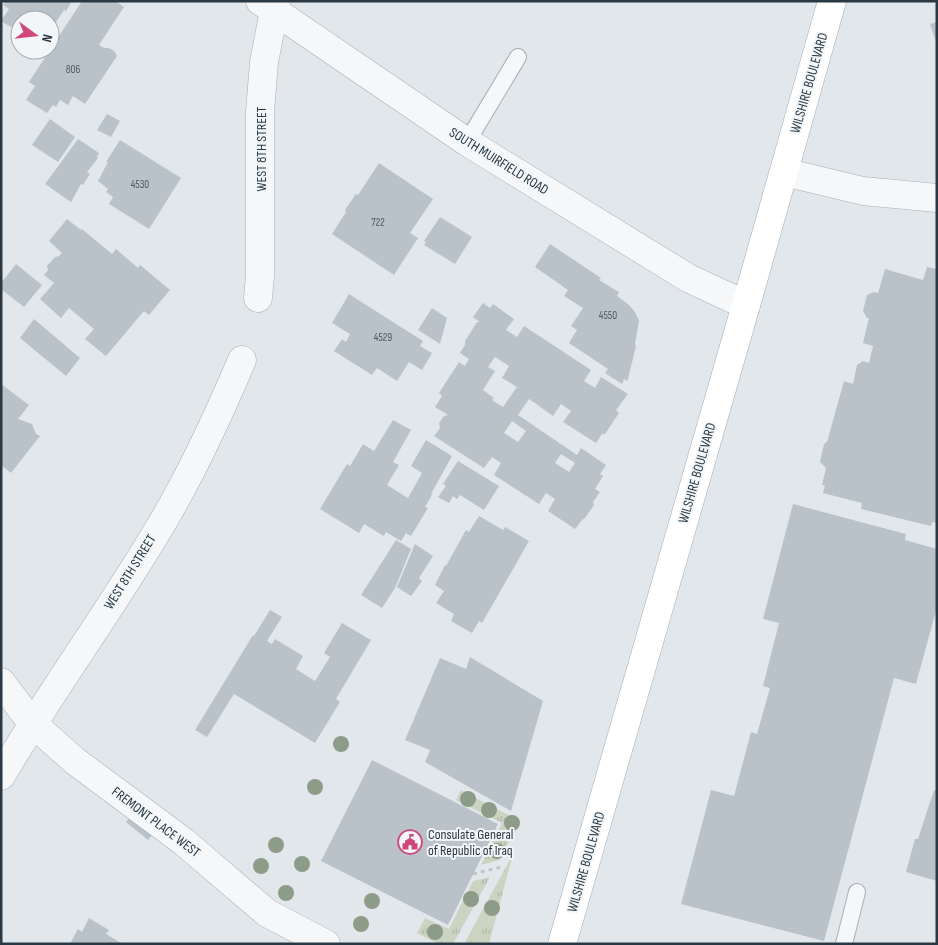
<svg xmlns="http://www.w3.org/2000/svg" width="938" height="945" viewBox="0 0 938 945" font-family="'Sofia Sans Condensed',sans-serif">
  <defs>
    <pattern id="grass-tufts" width="24" height="20" patternUnits="userSpaceOnUse" patternTransform="scale(1.25)"><rect width="24" height="20" fill="#cbd4c3"/><path d="M3 7l-1-3M5 7V3M7 7l1-3M15 17l-1-3M17 17v-4M19 17l1-3" fill="none" stroke="#aeb7a9"/></pattern>
  </defs>
  <rect width="100%" height="100%" fill="#e2e7eb"/>
  <path fill="url(#grass-tufts)" d="M461,790L520,821L499,860L481,865L502,823L456,800Z
    M513,854L489,944H464Z
    M490,877L453,944H439L417,933L425,918L449,929L473,881Z"/>
  <path fill="#b9c2c8" fill-rule="evenodd" d="M6,1H72L66,11L64,10L50,31V20H20V27L18,31L1,21L9,9L3,5Z
    M82,1H115L124,7L99,45L104,48H109L114,51L117,56L85,104L73,96L68,105L60,100L56,107L53,105L47,113L26,100L35,86L29,82Z
    M937,22V42H936L930,24Z
    M107,114L120,121L111,137L97,130Z
    M50,119L75,137L58,162L32,145Z
    M78,139L99,153L97,156L98,158L87,172L90,174L83,185L81,184L71,202L45,184Z
    M120,140L181,178L149,229L109,204L113,197L106,192L108,189L98,181L108,162H106Z
    M379,163L433,199L410,233L418,238L394,275L332,234L346,212L345,210L356,194L358,195Z
    M440,217L472,237L455,264L424,245L426,242L424,241Z
    M67,219L81,230L82,229L112,254L116,249L138,268L140,265L170,290L149,315L144,311L106,356L85,339L94,329L69,308L61,318L40,299L54,283L44,275L48,270L47,266L55,257L59,256L62,253L49,241Z
    M550,244L601,278L599,280L619,292L617,296L629,305L635,312L639,321L635,344L636,346L628,379L627,381L624,379L622,384L605,373L608,369L569,343L577,330L571,326L583,308L564,296L568,290L535,267Z
    M16,264L42,285L24,307L1,289V283Z
    M927,267L937,269V523L932,522L931,526L861,509L862,503L823,493L825,485H822L826,468L820,462L824,444L827,442L844,381L853,384L857,365L863,361L869,363L873,346L863,343L869,318H867L863,311L867,295L874,292L878,293L885,269L923,280Z
    M349,294L423,341L420,346L432,353L422,370L409,362L397,381L377,368L372,375L334,351L342,339L346,342L350,334L332,323Z
    M483,303L490,308L493,304L514,319L506,330L517,337L524,326L591,370L584,381L595,388L601,377L628,394L616,410L619,413L605,434H602L596,443L563,422L571,411L561,404L553,416L529,399L518,415L577,455L581,448L606,465L600,474L603,476L595,489L600,492L593,502L594,505L585,518L582,520L575,529L548,511L555,499L546,493L539,504L494,475L501,463L492,457L484,468L434,436L440,428L439,423L444,416L448,415L435,407L442,396L439,393L459,362L465,366L469,359L460,353L465,345V341L477,322H480L473,317ZM495,357L509,366L502,378L517,387L503,407L492,400L494,398L483,390L495,371L488,367ZM512,421L526,431L518,442L504,433ZM561,454L575,463L569,472L555,463Z
    M432,308L447,318L440,344L418,330Z
    M34,319L80,358L66,376L20,338Z
    M1,384L29,405L18,419L32,424L36,434L40,436L11,473L1,465Z
    M393,420L411,430L393,462L399,465L387,485L408,498L422,473L411,466L426,440L452,456L431,494L432,495L425,507L428,508L411,536L406,533L401,541L386,532L384,536L364,524L359,533L320,509L347,464L350,466L363,444L374,451Z
    M458,461L499,486L484,510L460,495L457,499L453,496L449,503L438,497L446,486L443,484Z
    M793,504L906,534L905,540L937,549V607L916,684L894,678L824,941L681,904L711,790L734,796L751,732L757,734L770,688L763,686L779,623L763,619Z
    M479,516L503,530L505,527L529,541L482,623L479,621L472,633L451,621L454,614L436,603L444,591L435,585L445,565L446,566L466,530L469,532Z
    M396,540L411,549L395,588L382,608L361,595Z
    M415,544L433,556L419,578L422,581L411,596L397,587Z
    M270,610L282,617L267,641L272,644L275,639L303,656L296,669L315,681L330,657L324,653L342,623L371,640L336,699L340,702L315,743L234,694L207,737L195,730L253,635L254,636Z
    M470,657L543,701L511,811L425,762L430,750L405,740L440,658L466,669Z
    M372,760L498,824L448,925L321,861Z
    M934,790L937,791V881L906,872L915,839H918Z
    M135,809L158,827L148,840L126,822Z
    M89,918L109,930L106,934L123,944H70L78,929L82,932Z"/>
  <g fill="none" stroke-linecap="round" stroke-linejoin="round">
    <g stroke="#a7afb5" stroke-width="18">
      <path id="lane" d="M467,142L518,57
        M844,944L857,892"/>
    </g>
    <g stroke="#a7afb5" stroke-width="29">
      <path id="street" d="M260,1L467,142L688,278L746,305
        M784,172L863,191L937,198
        M258,298L260,276V112L264,62L276,1
        M1,682L32,723L75,761L184,842L267,913L326,944
        M1,776C54,686 116,603 168,513C196,464 220,412 242,360"/>
    </g>
    <g stroke="#a1aeb6" stroke-width="29">
      <path id="primary" d="M562,944L746,305L832,1"/>
    </g>
    <path stroke="#c0c5ca" stroke-width="3" stroke-dasharray="4 4" stroke-linecap="butt" d="M473,874L501,867"/>
    <use href="#lane" stroke="#f5f7f9" stroke-width="16"/>
    <use href="#street" stroke="#f5f7f9" stroke-width="28"/>
    <use href="#primary" stroke="#fff" stroke-width="28"/>
  </g>
  <g fill="#8d9c88">
    <circle cx="341" cy="744" r="8"/>
    <circle cx="315" cy="787" r="8"/>
    <circle cx="468" cy="799" r="8"/>
    <circle cx="489" cy="810" r="8"/>
    <circle cx="512" cy="823" r="8"/>
    <circle cx="276" cy="845" r="8"/>
    <circle cx="497" cy="851" r="8"/>
    <circle cx="302" cy="864" r="8"/>
    <circle cx="261" cy="866" r="8"/>
    <circle cx="286" cy="893" r="8"/>
    <circle cx="471" cy="899" r="8"/>
    <circle cx="372" cy="901" r="8"/>
    <circle cx="492" cy="908" r="8"/>
    <circle cx="361" cy="924" r="8"/>
    <circle cx="435" cy="932" r="8"/>
  </g>
  <defs>
    <g id="civic-ring" transform="scale(1.25)"><circle r="9.5" fill="#f2f6f8" stroke="#cf4879" stroke-width="1.5"/><path d="M-.6-6.5H3V-4.5H.6V-3L4-1V1h2V6H-6V1h2V-1L-.6-3ZM-1.2 2.5V6h2.4V2.5Z" fill="#cf4879"/></g>
  </defs>
  <g fill-rule="evenodd">
    <use href="#civic-ring" x="410" y="842"/>
  </g>
  <g text-anchor="middle" dominant-baseline="central" stroke-width="4" stroke-linejoin="round" paint-order="stroke">
    <g font-size="11" fill="#4e5a64">
      <text x="73" y="69">806</text>
      <text x="140" y="184">4530</text>
      <text x="378" y="222">722</text>
      <text x="608" y="315">4550</text>
      <text x="383" y="337">4529</text>
    </g>
    <g font-size="14" fill="#2a3843" stroke="#f2f6f8">
      <text transform="translate(809 83) rotate(-74)">WILSHIRE BOULEVARD</text>
      <text transform="translate(261 149) rotate(-90)">WEST 8TH STREET</text>
      <text transform="translate(499 161) rotate(32)">SOUTH MUIRFIELD ROAD</text>
      <text transform="translate(697 473) rotate(-74)">WILSHIRE BOULEVARD</text>
      <text transform="translate(130 572) rotate(-58)">WEST 8TH STREET</text>
      <text transform="translate(156 822) rotate(37)">FREMONT PLACE WEST</text>
      <text transform="translate(586 862) rotate(-74)">WILSHIRE BOULEVARD</text>
    </g>
    <g font-size="14" fill="#2a3843" stroke="#f2f6f8" text-anchor="start">
      <text x="428" y="834">Consulate General<tspan x="428" dy="16">of Republic of Iraq</tspan></text>
    </g>
  </g>
  <rect width="938" height="945" fill="none" stroke="#2a3843" stroke-width="5"/>
  <g transform="translate(35 35) rotate(105)"><circle r="24" fill="#f2f6f8" stroke="#a2aab0"/>
  <path d="M0-4L9 19L0 12L-9 19Z" fill="#cf4879"/>
  <text y="-8" font-size="14" font-weight="bold" text-anchor="middle" fill="#2a3843">N</text>
  </g>
</svg>
